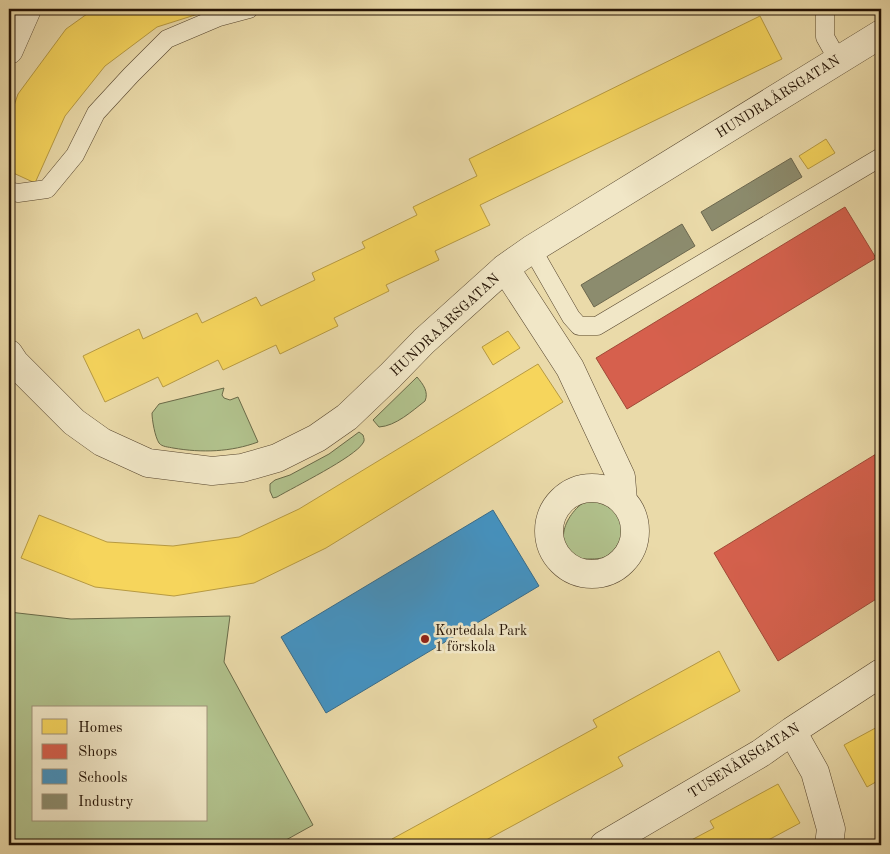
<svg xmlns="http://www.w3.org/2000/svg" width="890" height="854" viewBox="0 0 890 854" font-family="'Old Standard TT',serif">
  <rect width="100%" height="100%" fill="#eadaa9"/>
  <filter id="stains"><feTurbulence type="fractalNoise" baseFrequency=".004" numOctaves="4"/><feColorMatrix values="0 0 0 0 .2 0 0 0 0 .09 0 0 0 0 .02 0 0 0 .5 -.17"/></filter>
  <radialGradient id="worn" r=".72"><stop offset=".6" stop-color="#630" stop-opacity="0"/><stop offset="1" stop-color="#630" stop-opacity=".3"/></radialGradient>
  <path fill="#b1c18c" stroke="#6a6a48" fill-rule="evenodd" d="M417,377C423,384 429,392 425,401C412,411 396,426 379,427L373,420Z
    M224,388L222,395L224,398L230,400L238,397L258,442C231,452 202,453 173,448C169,447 162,447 159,443C155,437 152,420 152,413L159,404Z
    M359,432L363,435C364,439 365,440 363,443C355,457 294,487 277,497L273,498L270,491V484L275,480L290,475L329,454Z
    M594,497C599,498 604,498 609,500C630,511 626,543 608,555C603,559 596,559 590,559C584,559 580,559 575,556C549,540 572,504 594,497Z
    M9,612L71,619L230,616L224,662L313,825L277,845H9ZM34,708H206V820H34Z"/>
  <path fill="#f6d55c" stroke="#b79a42" d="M94,9H214L157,27L105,66L65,116L35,183L9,171V120L18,94L66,29Z
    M760,16L782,59L480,205L490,225L435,251L439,260L386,285L389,291L334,318L338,326L280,354L276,345L223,370L218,360L163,387L158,377L105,402L83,356L139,329L143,339L197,313L202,323L256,297L261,306L315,280L312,273L365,248L362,242L417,215L413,207L477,176L469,159Z
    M826,139L835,153L808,169L799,156Z
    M508,331L520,348L493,365L482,347Z
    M538,364L563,402L326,548L254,583L174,596L95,587L21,558L39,515L107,542L173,546L239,537L299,509Z
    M719,651L740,691L618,757L623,766L477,845H396L392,839L597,727L593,720Z
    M881,725V779L867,787L844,745Z
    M778,784L800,823L759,845H682L714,828L710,821Z"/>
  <path fill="#d6604d" stroke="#a04937" d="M845,207L876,258L627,409L596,358Z
    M881,451V596L778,661L714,553Z"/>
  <path fill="#4393c3" stroke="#396c8a" d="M493,510L539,586L326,713L281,637Z"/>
  <path fill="#8c8c6e" stroke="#6c674e" d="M791,158L802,177L712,231L701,212Z
    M682,224L695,246L594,307L581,285Z"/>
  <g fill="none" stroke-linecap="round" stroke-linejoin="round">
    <g stroke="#55442d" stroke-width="19">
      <path id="lane" d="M825,9V37L838,60
        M9,191L18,193L47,189L75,155L96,113L131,75L167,39L219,17L249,9
        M532,249L571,317L579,326H597L881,157"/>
    </g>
    <g stroke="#55442d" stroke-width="29">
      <path id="street" d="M9,50L27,9
        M505,268L570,368L621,477L623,501
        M9,354L15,363L74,422L102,442L148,463L212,471L242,468L277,458L317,438L347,417L390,376L424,341L505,268L532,249L881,34
        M549 531a43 43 0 1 1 86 0a43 43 0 1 1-86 0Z
        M792,731L815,772L831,829L829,845
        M604,845L761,753L792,731L881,673"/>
    </g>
    <use href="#lane" stroke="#f1e7c7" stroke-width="18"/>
    <use href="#street" stroke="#f1e7c7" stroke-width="28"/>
  </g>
  <circle fill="#8f2418" stroke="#f1e7c7" stroke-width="2" cx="425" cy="639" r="5"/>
  <g text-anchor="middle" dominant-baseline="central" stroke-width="5" stroke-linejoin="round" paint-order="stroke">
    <g font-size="14" fill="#231204" stroke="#f1e7c7">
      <text transform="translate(778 97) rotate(-32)">HUNDRAÅRSGATAN</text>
      <text transform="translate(445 325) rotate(-43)">HUNDRAÅRSGATAN</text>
      <text transform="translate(744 761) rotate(-32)">TUSENÅRSGATAN</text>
    </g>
    <g font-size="14" fill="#231204" stroke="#f1e7c7" text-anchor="start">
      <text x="435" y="631">Kortedala Park<tspan x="435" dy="16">1 förskola</tspan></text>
    </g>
  </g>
  <rect width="890" height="854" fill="none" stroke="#eadaa9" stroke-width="30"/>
  <rect x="10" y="10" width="870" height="834" fill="none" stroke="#231204" stroke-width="2.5"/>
  <rect x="15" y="15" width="860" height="824" fill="none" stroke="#231204"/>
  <rect x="32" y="706" width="175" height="115" fill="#f1e7c7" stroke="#9f9279"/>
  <rect x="42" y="719" width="25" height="15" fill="#f6d55c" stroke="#9f9279"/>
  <text x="78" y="732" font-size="15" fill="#231204">Homes</text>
  <rect x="42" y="744" width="25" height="15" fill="#d6604d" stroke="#9f9279"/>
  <text x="78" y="756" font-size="15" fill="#231204">Shops</text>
  <rect x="42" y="769" width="25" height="15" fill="#4393c3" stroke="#9f9279"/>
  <text x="78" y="782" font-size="15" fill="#231204">Schools</text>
  <rect x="42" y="794" width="25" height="15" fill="#8c8c6e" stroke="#9f9279"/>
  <text x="78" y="806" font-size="15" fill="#231204">Industry</text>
  <rect width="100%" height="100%" filter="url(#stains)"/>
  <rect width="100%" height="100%" fill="url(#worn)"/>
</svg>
